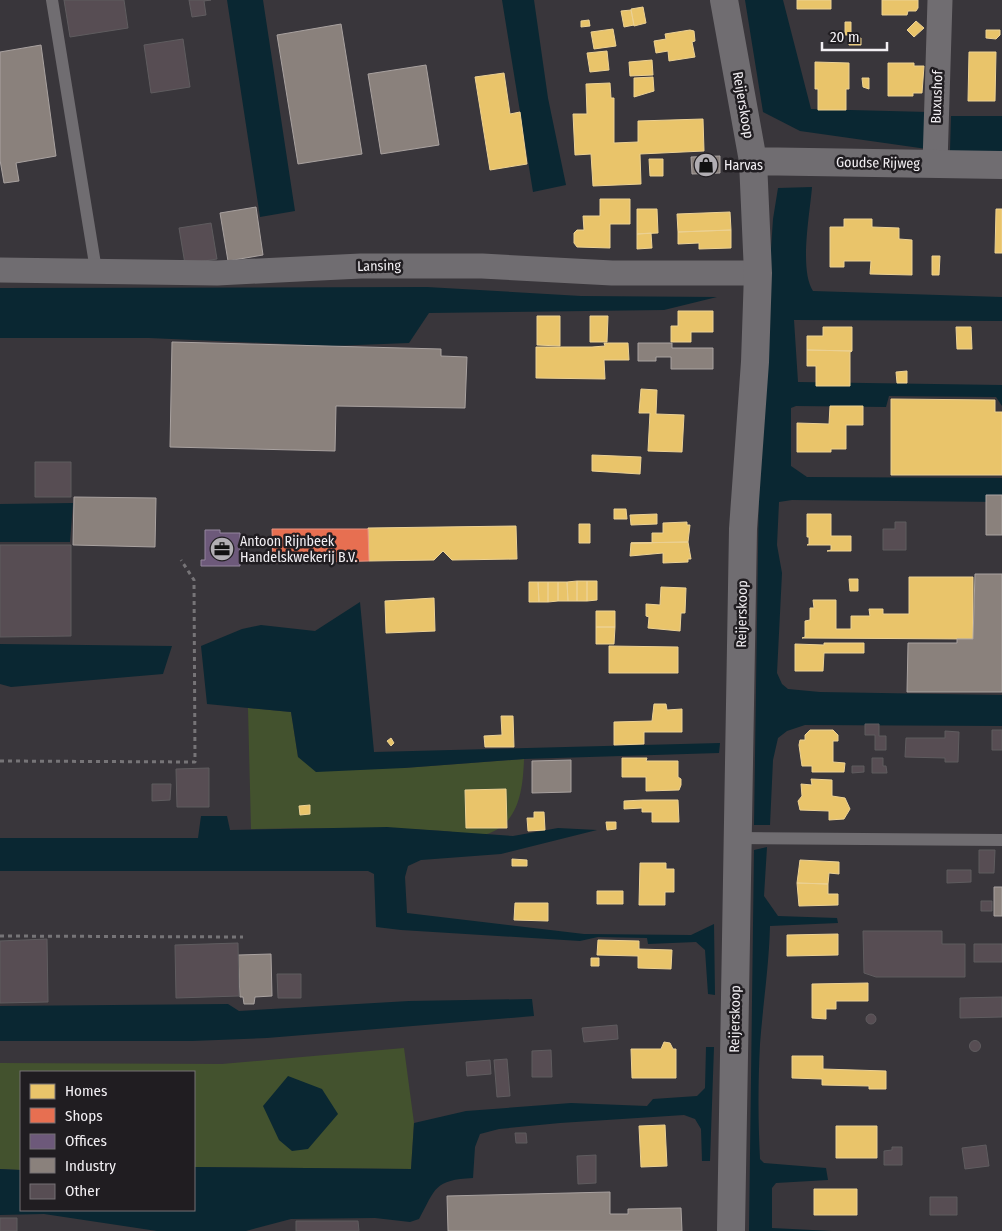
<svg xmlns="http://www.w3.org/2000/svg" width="1002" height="1231" viewBox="0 0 1002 1231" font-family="'Fira Sans Condensed',sans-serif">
  <rect width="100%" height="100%" fill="#39363b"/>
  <path fill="#43522e" d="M248,708L291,712L298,757L404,768L524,759C523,787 520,821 490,833C481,837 455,832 444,831C380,827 315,828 251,829Z
    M404,1048L414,1123L411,1169L194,1167V1072H21V1170L0,1169V1063L222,1064Z"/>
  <path fill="#0a2732" d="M227,0H263L295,211L260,217Z
    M502,0H534L548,98L566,185L533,192Z
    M745,0H783L811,109L928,112L927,149L800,131L763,112Z
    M951,116H1002V152L950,151Z
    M812,187C810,213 799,270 813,291L1002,297V321L794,320L798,382L1002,385V406L996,397L889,396L886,407L796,406L791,408V466L807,477L1002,478V502L792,500L779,502L777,545L782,573L777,673L782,684L788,689L820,692L1002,695V726L805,725L787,731L778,738L773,760L770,825H754L760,416L773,219L778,188Z
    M427,287L581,296L717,297L664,310L429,313L409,343L332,346L149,338H0V288Z
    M73,503L70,542H0V504Z
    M360,602L374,752L720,743L719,753L524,759L404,768L316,772L298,757L291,712L207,704L201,646L242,629L261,625L315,631Z
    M0,644L172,646L163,674L11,687L0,684Z
    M201,816H227L230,830L387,827L513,836L558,828L597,830L501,854L421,860L408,866L405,877L407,913L584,934L691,935L714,924L715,995L708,994L705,950L696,942L648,944L647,938L598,937L580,941L401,930L376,927L374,874L368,871H0V838H198Z
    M767,847L764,896L778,916L837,918L838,923L770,926C769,966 763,1004 760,1044C758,1082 758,1121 760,1159L764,1163L826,1168L828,1180L776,1183L772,1188V1228L832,1231H749L754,850Z
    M532,999L534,1016L267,1038L192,1041H0V1006L228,1004L239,1011L409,1001Z
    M706,1047H714L710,1161H702L701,1129L695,1119L684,1115L560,1123L499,1129L480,1134L475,1147L473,1178C434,1180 436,1188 419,1219L410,1222L375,1218L291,1219L246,1231H157L44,1214L0,1215V1169L21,1170V1210H194V1167L411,1169L414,1123L466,1111L571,1103L647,1106L653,1099L697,1096L705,1088Z
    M288,1076L322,1089L338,1114L308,1149L292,1151L279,1140L263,1106Z"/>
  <path fill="#e9c46a" stroke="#ecd193" d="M797,0H831V9H797Z
    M882,0H918V8L916,11H908L907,15H882Z
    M643,7L646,23L634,26L631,9Z
    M631,10L634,25L624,27L621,11Z
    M589,20L590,26L581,27V21Z
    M916,21L924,28L914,37L907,30Z
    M845,22H851V35H845Z
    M613,29L616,46L594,49L591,32Z
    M690,30L694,31L695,41L692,42L695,57L669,61L668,51L656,53L654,41L666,39L665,34Z
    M986,30H1000V35L996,39L986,38Z
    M849,38H861V45H849Z
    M607,51L609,70L590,72L587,53Z
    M969,52H996L995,101H968Z
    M652,60L653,75L630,76L629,62Z
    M815,62L849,63V89H846V110H818V89H815Z
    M888,63H914V66H924L922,93H913V96H888Z
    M504,73L510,114L520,112L527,164L490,170L475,77Z
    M653,77L654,91L634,97V78Z
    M862,78H869V89L863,87Z
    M610,83L611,98H614V143L638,142V121L703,119L704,151L640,154L641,184L593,186L591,154L575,155L573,114H587L586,84Z
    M649,159H663V176H650Z
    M600,199H630V224H610V248L577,247L574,243V233L577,230H584L583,216H600Z
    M637,209H657L658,233L637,234Z
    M996,209H1002V253H995Z
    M730,212L731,230L678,232L677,214Z
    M844,219H872V227L899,228V239L912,240V275L870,274L871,261H844V267H830V227H844Z
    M731,230V248L699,249V243L678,244V232Z
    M651,233L652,248L637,249V234Z
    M932,256H940L939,275H932Z
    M678,311H713V332H691V342H671V326H678Z
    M537,316H560V346L537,345Z
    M590,316H608L607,342H590Z
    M823,327H852V351L807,350V336H823Z
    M956,327H971L972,349H957Z
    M604,343H628L629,360H604L605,379L536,378V347H592L605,346Z
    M807,350L852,351L850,352V386H816V366H807Z
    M907,371V383H897L896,372Z
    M641,389L657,390L656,414L684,415L682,452L648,451L650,413H639Z
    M891,399L995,400V412H1002V475H891Z
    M830,406H863V425H846V449H831V452H797V423L829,424Z
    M592,455L641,457L640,474L592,471Z
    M614,509H626L627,519H614Z
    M657,514V524L631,525L630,515Z
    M807,514H831V536H851V551H827L831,550V545H807L809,544V537H807Z
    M687,522V525H690L688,542L631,543H652V533H663V523Z
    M579,524H590V543H579Z
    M516,526L517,559L452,560L443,551L434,560L369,561L368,528Z
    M688,542L691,559H688V562L663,563V553L630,556L631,543Z
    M909,577H973V639L802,638L805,637V621L810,620V608H814L813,600H836V629H851V616H870L869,609H883V614H909Z
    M849,579H858V591H850Z
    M577,581H587V601H577Z
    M577,581V601H568L567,582Z
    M587,581H597V600L587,601Z
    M529,582H538L539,602H529Z
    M538,582H548V602H539Z
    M548,582H558V601L548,602Z
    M558,582H567L568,601H558Z
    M661,587L686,588L685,613H681L680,631L648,628L649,617L646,616V604L660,605Z
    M434,598L435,631L386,633L385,601Z
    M596,611H615V627H596Z
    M596,627H615L614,644H596Z
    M824,643H864V653H824L823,671H795V644L824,645Z
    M609,646L678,647V673H609Z
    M654,704H666L667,710L682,709V732H644V744L614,745V722L652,721Z
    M501,716H513L514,747H485L484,736L502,735Z
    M810,730H833L838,735V741H833V762L845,763L844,772H812V766H802L799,745L800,740H805V735Z
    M391,738L394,743L391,746L387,741Z
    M622,758H647L646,761H678V777L681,779V785L679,790L646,791V777H622Z
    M811,779L832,780V796L845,798L850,809L844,819L829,820V811L800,810L798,801L802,796L801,784L812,785Z
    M506,789L507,828H466L465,790Z
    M643,800H678L679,822H652V812H642V808L624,809V801Z
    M310,805V814L300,815L299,806Z
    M534,812H544L545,830L528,831L527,818H534Z
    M606,822H616V829L607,830Z
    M512,859L527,860V866H512Z
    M800,860L839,862V874L829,873L828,884L797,883Z
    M640,863H666V869H674V892H665V905H639Z
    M797,883L828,884V894H838V905L799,906Z
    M597,891H623V904H597Z
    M515,903H548V921L514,920Z
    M838,934V955L787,956V935Z
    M598,940L639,941V949L672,950L671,969L638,968V956L597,955Z
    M591,958H599V966H591Z
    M868,983V1001H836V1009H826V1019L812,1018V984Z
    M664,1042L670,1043L673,1049H676V1078H632L631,1049H661Z
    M792,1056H823V1069L886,1071V1089H869V1086L822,1085V1079L792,1078Z
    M665,1125L667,1166L641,1167L639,1126Z
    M836,1126H877V1158H836Z
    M814,1189H857V1215H814Z"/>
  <path fill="#e76f51" stroke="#ea9582" d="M272,529H368L369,561L273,563Z"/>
  <path fill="#6d597a" stroke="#95869e" d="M205,530H220V533H240V566H201V560H205Z"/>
  <path fill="#8a817c" stroke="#a9a2a0" d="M341,24L362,154L298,164L277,35Z
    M41,45L56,156L16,163L19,181L4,183L0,160V52Z
    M426,65L439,145L381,154L368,74Z
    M720,156V173L692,174L691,157Z
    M256,207L263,255L228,261L220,213Z
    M172,342L441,349V356L467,357L465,408L336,406L335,451L170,447Z
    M638,343H672V348H713V369H671V357H656V361H638Z
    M986,495H1002V535H986Z
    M74,497L156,498L155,547L73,545Z
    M975,574H1002V692H907L908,643H957V639H973Z
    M571,760V792L532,793V761Z
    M994,887H1002V916H994Z
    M271,954L272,996L255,997L254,1004H244L243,997H240L238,955Z
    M610,1192V1214H628V1209L681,1208L682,1231H448L447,1196Z"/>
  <path fill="#574d53" stroke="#5f5c5f" d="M64,0H124L128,28L70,37Z
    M189,0H211L204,1L206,15L192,17Z
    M183,39L190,87L151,93L144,45Z
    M211,223L217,259L185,264L179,228Z
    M35,462H71V497H35Z
    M895,522H906V550H883V529H895Z
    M0,545H71V636L0,637Z
    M865,724H879V736H886V750H875V735H865Z
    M992,730H1002V750H992Z
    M945,731L959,732L958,762H945V758L905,757L906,738H945Z
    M872,758H883V766H886L887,773H872Z
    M852,766H864V772L852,773Z
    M209,768V807H177L176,769Z
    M152,784H171L170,800L152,801Z
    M979,850H995L994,873H979Z
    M947,870H971V882L947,883Z
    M981,901H992V911H981Z
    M863,931H942V944H965V977H876L864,973Z
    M47,939L48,1002L0,1003V941Z
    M238,943L239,996L176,998L175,945Z
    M974,944H1002V962H974Z
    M277,974H301V998H278Z
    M1002,997V1017L960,1018V998Z
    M866 1019a5 5 0 1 1 10 0a5 5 0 1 1-10 0Z
    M617,1025L618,1039L584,1042L582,1028Z
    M969.5 1046a5.5 5.5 0 1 1 11 0a5.5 5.5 0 1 1-11 0Z
    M551,1050L552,1077H532V1051Z
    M507,1059L510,1096L497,1097L494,1060Z
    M490,1060L491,1074L467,1076L466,1062Z
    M515,1133H526L527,1143H516Z
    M986,1145L989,1166L965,1169L962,1148Z
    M892,1147H902V1165H884V1151L892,1150Z
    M596,1155V1183L578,1184L577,1156Z
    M930,1197H957V1215H930Z
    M0,1218H17V1231H0Z
    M296,1221H358L359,1231H296Z"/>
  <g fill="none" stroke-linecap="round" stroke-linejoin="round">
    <path stroke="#767477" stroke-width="3" stroke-dasharray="4 4" stroke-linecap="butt" d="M0,761L195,762L194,580L181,560
      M0,936L243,937"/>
    <path stroke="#706d71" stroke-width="12" d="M52,0L96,270
      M737,838L1002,840"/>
    <path stroke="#706d71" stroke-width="25" d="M935,164L940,0
      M0,270L217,273L361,266H482L612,273H758"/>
    <path stroke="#706d71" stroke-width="28" d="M724,0L753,161L758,273L755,362L743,529L731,1231
      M753,161L1002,165"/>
  </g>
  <defs>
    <g id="shop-disc" transform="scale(1.25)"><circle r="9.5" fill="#b1aeb3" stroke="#201d21"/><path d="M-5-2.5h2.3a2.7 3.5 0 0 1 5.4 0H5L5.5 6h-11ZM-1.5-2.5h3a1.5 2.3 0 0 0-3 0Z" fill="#111"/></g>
    <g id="office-disc" transform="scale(1.25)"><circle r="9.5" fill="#b1aeb3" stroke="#201d21"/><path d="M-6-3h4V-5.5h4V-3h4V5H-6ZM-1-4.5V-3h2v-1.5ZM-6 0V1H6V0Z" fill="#111"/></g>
  </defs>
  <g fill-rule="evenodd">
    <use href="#shop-disc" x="706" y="165"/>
    <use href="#office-disc" x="222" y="549"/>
  </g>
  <g text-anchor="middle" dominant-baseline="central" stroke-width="5" stroke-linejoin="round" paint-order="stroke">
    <g font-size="14" fill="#f2eff3" stroke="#201d21">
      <text transform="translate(937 97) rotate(-88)">Buxushof</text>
      <text transform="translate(743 105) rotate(80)">Reijerskoop</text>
      <text transform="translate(878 163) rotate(1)">Goudse Rijweg</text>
      <text transform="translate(379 266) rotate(-1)">Lansing</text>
      <text transform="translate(742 614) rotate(-89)">Reijerskoop</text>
      <text transform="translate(735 1019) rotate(-89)">Reijerskoop</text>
    </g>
    <g font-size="14" fill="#f2eff3" stroke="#201d21" text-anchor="start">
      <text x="724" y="165">Harvas</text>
      <text x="240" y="541">Antoon Rijnbeek<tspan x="240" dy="16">Handelskwekerij B.V.</tspan></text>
    </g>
  </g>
  <rect x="20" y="1071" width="175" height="140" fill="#201d21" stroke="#747175"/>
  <rect x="30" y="1084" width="25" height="15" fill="#e9c46a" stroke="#747175"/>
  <text x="65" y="1096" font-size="15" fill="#f2eff3">Homes</text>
  <rect x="30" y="1108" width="25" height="15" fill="#e76f51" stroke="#747175"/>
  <text x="65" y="1121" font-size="15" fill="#f2eff3">Shops</text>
  <rect x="30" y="1134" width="25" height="15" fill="#6d597a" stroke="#747175"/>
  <text x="65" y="1146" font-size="15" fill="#f2eff3">Offices</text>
  <rect x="30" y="1158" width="25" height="15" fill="#8a817c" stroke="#747175"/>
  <text x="65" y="1171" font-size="15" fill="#f2eff3">Industry</text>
  <rect x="30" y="1184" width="25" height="15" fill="#574d53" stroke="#747175"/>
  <text x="65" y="1196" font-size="15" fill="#f2eff3">Other</text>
  <path d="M822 42v8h65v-8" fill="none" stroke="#f2eff3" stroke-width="2.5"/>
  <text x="830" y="42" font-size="15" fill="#f2eff3" stroke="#201d21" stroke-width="4" paint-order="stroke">20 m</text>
</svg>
